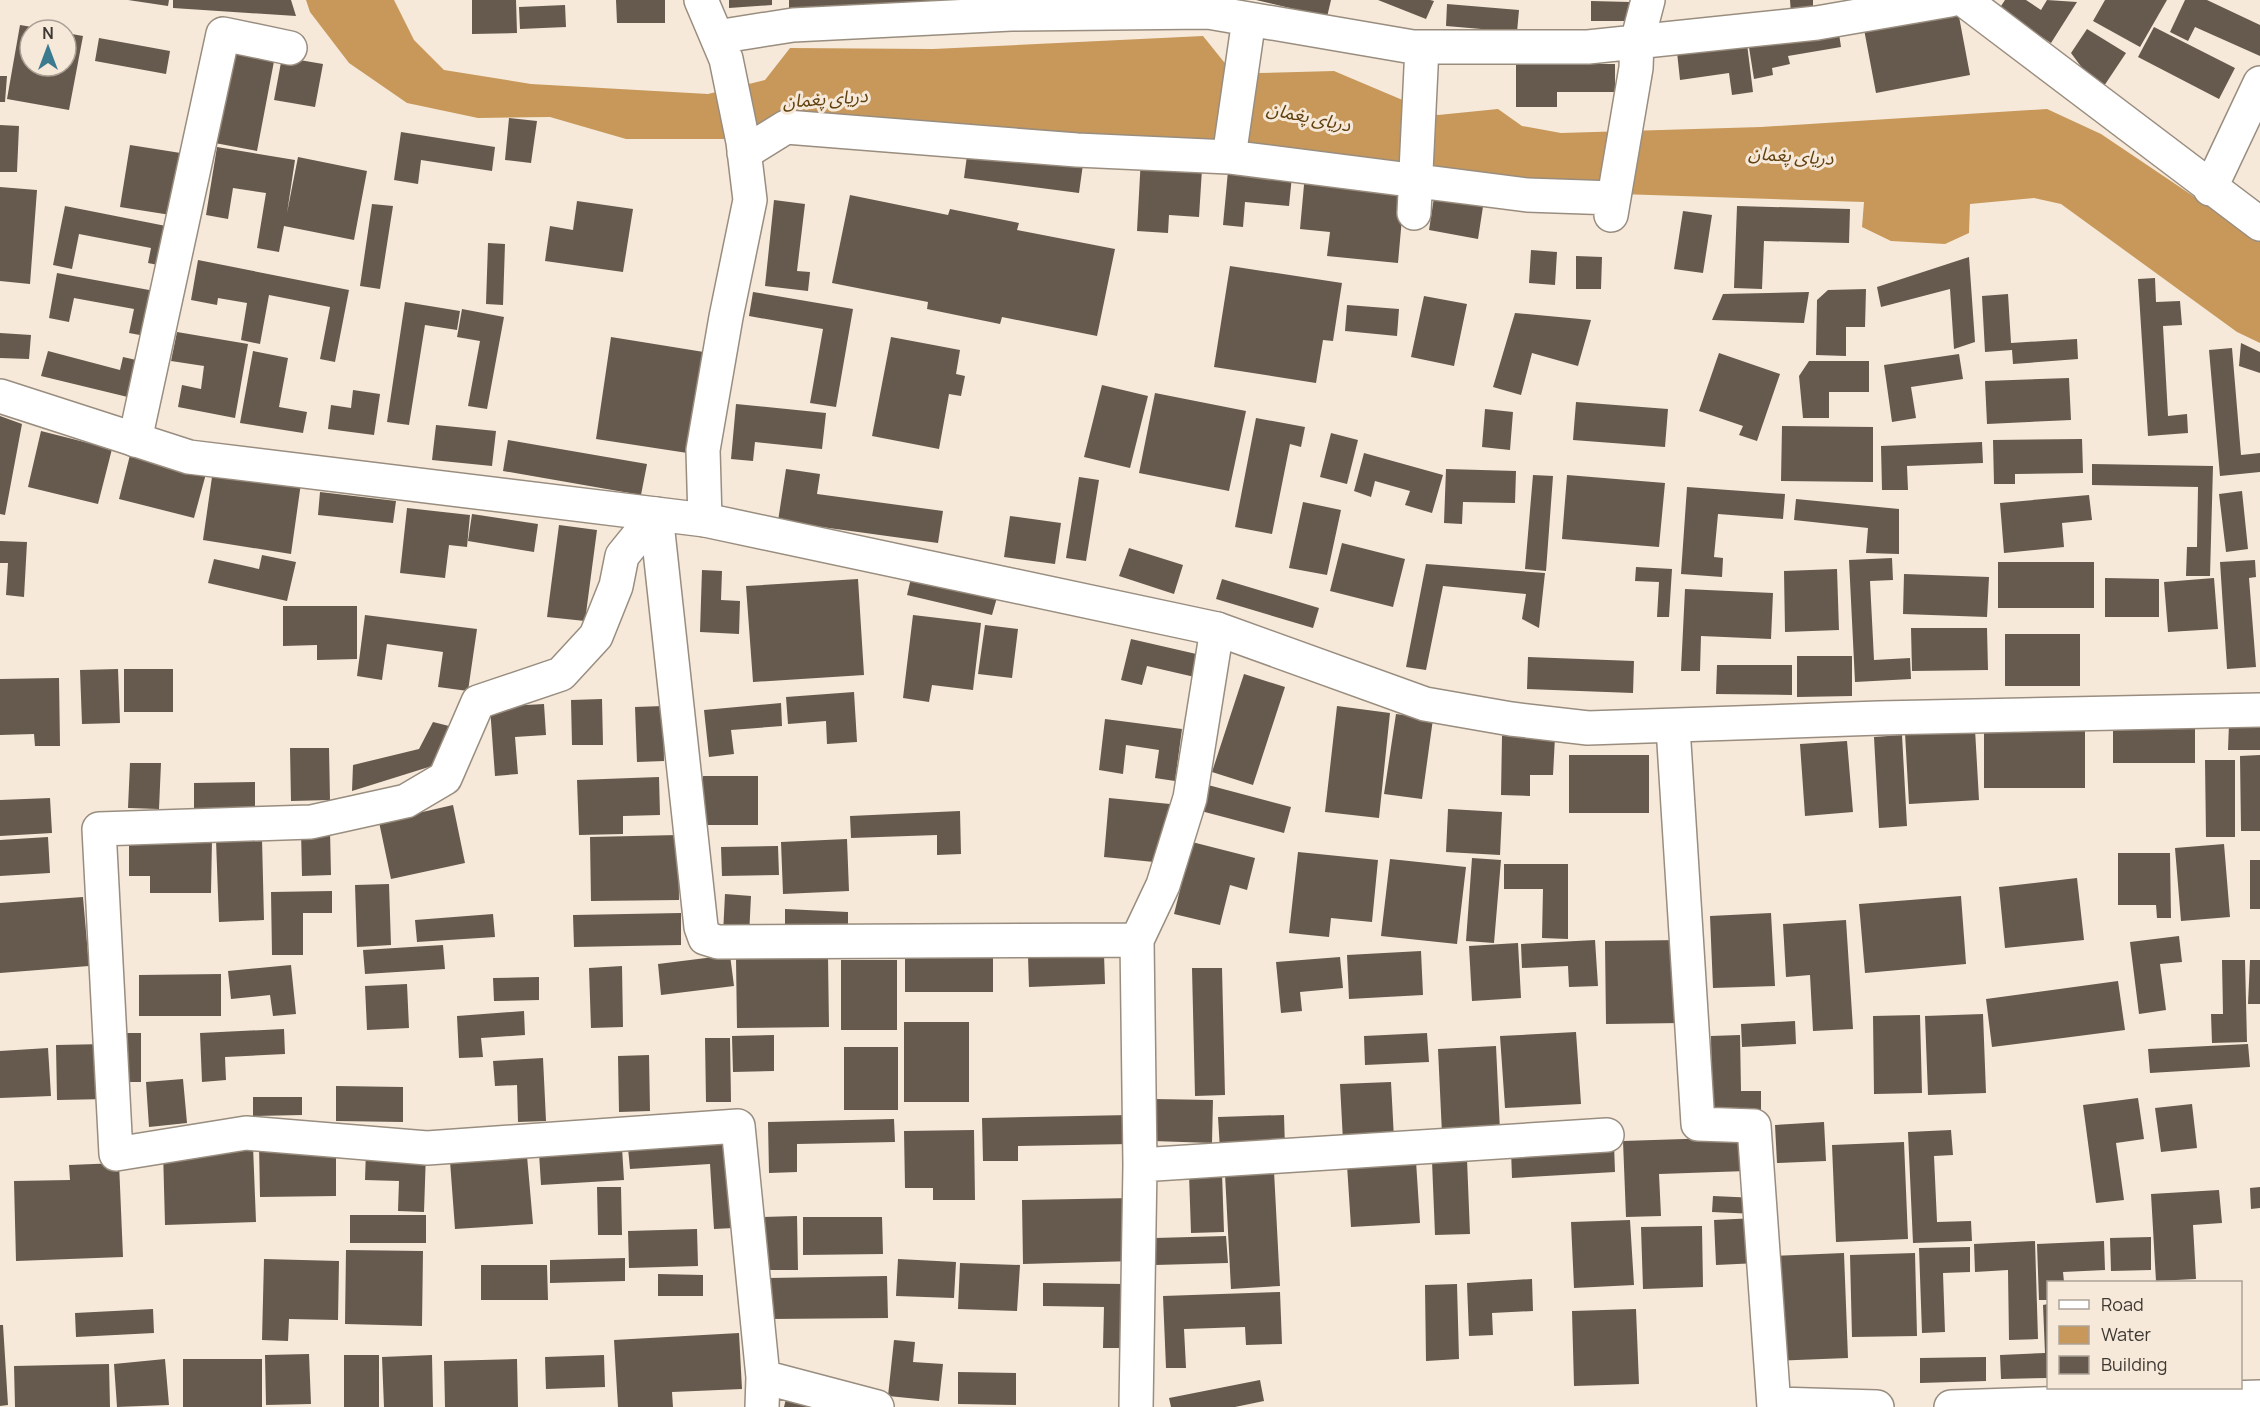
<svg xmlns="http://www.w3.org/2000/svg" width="2260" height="1407" viewBox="0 0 2260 1407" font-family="Manrope,'Noto Sans Arabic',sans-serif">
  <rect width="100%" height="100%" fill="#f6e9da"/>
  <path fill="#c79859" d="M306,0H394L414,40L444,70L531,84L708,94L765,80L790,48L933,49L1203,36L1228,67L1259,73L1334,71L1438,115L1498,109L1522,126L1561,133L1761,127L2047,109L2101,134L2260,241V343L2237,332L2061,204L2034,198L1970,204L1969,233L1945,244L1891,241L1862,227L1864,202L1589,193L772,132L725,139H626L550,117L478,118L407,103L349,63L310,12Z"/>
  <path fill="#655a4d" d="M128,0H169L168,6Z
    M173,0H291L296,16L173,8Z
    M472,0H516L517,33L472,34Z
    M616,0H665V23H617Z
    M729,0H772V5L729,8Z
    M789,0H931V10L789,8Z
    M1256,0H1331L1327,17Z
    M1378,0H1430L1434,1L1426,19Z
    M1790,0H1813V10L1791,14Z
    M2005,0H2026L2041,10L2047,0L2077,2L2051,43L1999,9Z
    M2105,0H2167L2140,47L2093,21Z
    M2185,0H2207L2260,25V56L2195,27L2188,41L2170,32Z
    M1591,1L1630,2V21H1591Z
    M1447,4L1519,10L1517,32L1446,26Z
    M565,5L566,27L520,29L519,7Z
    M1957,6L1970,75L1876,93L1863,24Z
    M20,25L44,29L30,30V66H66V33L83,36L69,110L7,99Z
    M1838,27L1841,47L1788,56L1790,64L1772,68L1773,75L1754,79L1748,41Z
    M2154,27L2235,68L2219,99L2138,57Z
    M2087,29L2126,53L2100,92L2071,53Z
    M99,38L170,51L166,74L95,61Z
    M1747,44L1753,92L1732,95L1729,73L1680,80L1677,52Z
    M233,47L275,56L257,151L215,143Z
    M282,57L323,64L315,107L274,100Z
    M1516,64H1615V92H1557V107H1516Z
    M0,76H7L5,102H0Z
    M509,118L537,121L531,163L505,160Z
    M0,125L19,126L17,172H0Z
    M401,132L495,147L492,171L421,160L418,184L394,180Z
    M130,145L187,154L177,216L120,207Z
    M217,147L295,160L287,213L298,157L367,171L354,240L284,226L279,252L257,248L266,193L233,188L228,219L206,215Z
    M968,148L1083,164L1079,193L964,178Z
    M1141,157L1202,169L1199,217L1169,215L1168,233L1137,231Z
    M1228,171L1292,176L1289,206L1245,202L1243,227L1223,225Z
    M1305,174L1405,184L1398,263L1327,256L1330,232L1300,229Z
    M0,187L37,190L30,284L0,281Z
    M1435,191L1484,200L1478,239L1429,230Z
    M850,195L948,215L950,209L1019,223L1017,230L1115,249L1097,336L1002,317L1000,324L927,309L928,302L832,283Z
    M774,200L805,204L797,271L810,272L808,291L765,286Z
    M577,201L633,209L623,272L545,261L550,226L573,230Z
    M372,204L393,206L380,289L360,286Z
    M65,206L176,228L168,267L148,263L151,248L79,234L72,269L53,265Z
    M1737,206L1850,209L1849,243L1764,241L1762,289L1734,288Z
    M1683,211L1712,215L1703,273L1674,269Z
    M488,243L505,244L503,305L486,304Z
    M1531,250L1557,252L1555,285L1529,283Z
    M1576,256L1602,257L1601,289H1576Z
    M1969,257L1975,342L1954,349L1950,289L1881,307L1877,287Z
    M198,260L349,290L335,362L320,359L330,307L269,295L260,344L241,340L247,303L218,298L217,305L191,300Z
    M1230,266L1342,283L1333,341L1323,340L1316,383L1214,367Z
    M57,273L160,292L151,337L129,333L134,309L74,298L69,322L49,318Z
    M2155,278L2156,302L2180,301L2182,325L2163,326L2168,416L2187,414L2188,433L2148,436L2138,279Z
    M1866,289L1865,327H1846V356L1816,355L1817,300L1828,290Z
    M753,292L853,309L836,407L810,403L823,329L749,316Z
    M1809,292L1804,323L1712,320L1723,294Z
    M2008,294L2011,343L2077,339L2078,359L2013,364L2012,350L1985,352L1982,296Z
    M1424,296L1467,304L1454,366L1411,357Z
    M405,302L460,311L457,330L425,325L409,425L387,422Z
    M1347,305L1399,309L1397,336L1345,331Z
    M462,309L504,317L487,409L468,406L480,341L457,337Z
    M1515,313L1591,320L1578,366L1532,353L1521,395L1493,387Z
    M177,332L248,344L235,418L178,407L182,385L201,389L204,366L171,361Z
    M0,333L31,335L29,359L0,358Z
    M611,337L710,353L694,454L596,439Z
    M891,337L960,350L956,374L965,376L961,396L949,394L939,449L872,436Z
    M2241,343L2260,352V373L2239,366Z
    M2232,348L2241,455L2260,453V472L2220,476L2209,350Z
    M48,351L120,370L123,357L145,362L136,399L41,376Z
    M253,351L288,358L279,407L307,412L303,433L240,423Z
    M1719,353L1780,374L1757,441L1739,435L1743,426L1699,411Z
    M1959,354L1963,379L1911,387L1916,418L1892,422L1884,365Z
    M1809,361H1869V392H1829V418H1803L1799,376Z
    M2069,378L2071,420L1987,424L1985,381Z
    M1102,385L1148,396L1130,468L1084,457Z
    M353,390L380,394L374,435L328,429L331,405L351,408Z
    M1155,393L1246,411L1229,491L1139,473Z
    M1576,402L1668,409L1665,447L1573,440Z
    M736,404L826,413L822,449L755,442L753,461L731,459Z
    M1485,409L1513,412L1510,450L1482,447Z
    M0,416L22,424L5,515L0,514Z
    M1256,418L1305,427L1301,447L1290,444L1272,534L1235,527Z
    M436,425L496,431L492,466L432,460Z
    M1782,426L1873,427V482L1781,481Z
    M41,431L112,449L98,504L28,487Z
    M1331,433L1358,440L1347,484L1320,477Z
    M2082,439L2083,473L2015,474V484H1994L1993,440Z
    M508,440L647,464L641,495L503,471Z
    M1982,442L1983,463L1907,466L1908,490H1882L1881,446Z
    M131,451L207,470L194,518L119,499Z
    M1364,453L1443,475L1432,513L1405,505L1410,491L1375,481L1371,497L1354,491Z
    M2092,464L2213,466L2210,576H2186L2187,547H2197L2198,487L2092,485Z
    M786,469L820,474L817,494L943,511L938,543L778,521Z
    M1446,469L1516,471L1515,503L1463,502L1462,524L1444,523Z
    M213,470L301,483L291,554L203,540Z
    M1533,475L1553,476L1546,571L1525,569Z
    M1567,475L1665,483L1659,547L1562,539Z
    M1079,477L1099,480L1086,561L1066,558Z
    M1687,487L1785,494L1783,519L1718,514L1714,557L1723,558L1722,577L1681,574Z
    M2242,491L2248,549L2226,552L2219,494Z
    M320,492L396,501L393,523L318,515Z
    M2089,495L2092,520L2062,523L2064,547L2004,553L2000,503Z
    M1796,499L1899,509V554L1866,553L1868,528L1794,520Z
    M1303,502L1341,510L1327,575L1289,568Z
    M407,508L470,515L467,547L449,545L445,578L400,573Z
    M472,514L538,524L534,552L468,541Z
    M1010,516L1061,523L1055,564L1004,557Z
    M559,525L597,530L585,621L547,617Z
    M0,541L27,542L24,597L6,595L8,563H0Z
    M1342,543L1405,559L1393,607L1330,591Z
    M1129,548L1183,565L1174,594L1119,576Z
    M262,555L296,562L287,601L208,583L214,559L259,569Z
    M1892,558L1893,580L1870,581L1874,660L1910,658L1911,679L1855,682L1849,560Z
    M2255,560L2256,577L2249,578L2256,667L2227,669L2220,562Z
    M1998,562H2094V608H1998Z
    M1426,564L1545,573L1539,628L1522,619L1526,594L1443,586L1426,670L1406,667Z
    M1636,567L1672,569L1669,617H1657L1659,582L1635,581Z
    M1837,569L1839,630L1785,632L1784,571Z
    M702,570L722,571L721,600L740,601L739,634L700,632Z
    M912,574L998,594L992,615L907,595Z
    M1904,574L1989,577L1987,617L1903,614Z
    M2105,578L2159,579V617H2105Z
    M2214,578L2218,629L2168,632L2164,582Z
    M858,579L864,675L753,682L746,586Z
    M1222,579L1319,608L1313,628L1216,599Z
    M1685,589L1773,593L1771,639L1701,636L1700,671H1681Z
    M283,606H357V659L317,660V645L283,646Z
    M365,615L477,629L468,691L438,687L443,652L387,644L382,680L357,676Z
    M913,615L981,623L973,690L932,685L929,702L903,698Z
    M985,625L1018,629L1012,678L978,674Z
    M1911,628H1987L1988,670L1912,671Z
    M2005,634H2080V686H2005Z
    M1131,639L1205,656L1199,678L1147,666L1142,685L1121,680Z
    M1797,656H1852V696L1797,697Z
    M1528,657L1634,661L1633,693L1527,689Z
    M1717,665H1792V695L1716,694Z
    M118,669L120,723L82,724L80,670Z
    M124,669H173V712H124Z
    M1244,674L1285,687L1253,785L1212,772Z
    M59,678L60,746H35L34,734L0,735V679Z
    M854,692L857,742L827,744L826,721L788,724L786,697Z
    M602,699L603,745H572L571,700Z
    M781,703L782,726L731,730L734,754L709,757L704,710Z
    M544,704L546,735L515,737L518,774L495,776L490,707Z
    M663,706L664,761L637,762L635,707Z
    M1337,706L1390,713L1379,818L1325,812Z
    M1396,714L1433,719L1422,799L1384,794Z
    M1105,719L1182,729L1175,781L1155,778L1159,750L1126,745L1123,774L1099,770Z
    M433,722L453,727L432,766L352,791L353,765L419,749Z
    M2229,724H2260V750H2228Z
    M1984,726H2085V788H1984Z
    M1975,729L1979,800L1909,804L1905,733Z
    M2113,729H2195V763H2113Z
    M1902,735L1907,826L1879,828L1874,737Z
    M1502,736L1555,737L1553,775H1530V796L1501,795Z
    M1847,741L1853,812L1805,816L1800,744Z
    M290,748H329L330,800L291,801Z
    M1569,755H1649V813H1569Z
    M2260,755V831H2241L2240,756Z
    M2205,760H2235V837H2206Z
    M130,763H161L159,809L128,808Z
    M703,776H758V825H703Z
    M659,777L660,815L623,816V834L579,835L577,780Z
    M255,782V808L194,809V783Z
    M1208,785L1291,807L1284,833L1201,811Z
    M50,798L52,833L0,836V800Z
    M1109,798L1170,804L1164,863L1104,857Z
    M453,805L465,863L391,879L379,822Z
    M1448,809L1502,812L1500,855L1446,852Z
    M960,811L961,854L937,855V835L851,838L850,816Z
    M330,830L331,875L302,876L301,831Z
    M678,835L679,900L591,901L590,837Z
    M48,837L50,873L0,876V840Z
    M129,838L212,839L211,893H150V876H129Z
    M262,839L264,920L219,922L216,840Z
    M847,839L849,891L783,894L781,842Z
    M1192,842L1255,858L1247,890L1230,885L1220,925L1174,914Z
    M2224,844L2230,917L2181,921L2175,848Z
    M778,846L779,875L722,876L721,847Z
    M1298,852L1378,860L1372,922L1331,918L1329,937L1289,933Z
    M2118,853H2170L2171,918H2157L2156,905H2118Z
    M1472,858L1501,860L1494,943L1466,941Z
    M1390,859L1466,867L1457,944L1381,936Z
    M2250,860H2260V909H2250Z
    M1504,864H1568V939L1542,938L1543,889H1504Z
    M2077,878L2084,940L2005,948L1999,887Z
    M389,884L391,945L357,947L355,885Z
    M332,891V913H303V955H272L271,892Z
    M725,894L751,896L749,936L723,934Z
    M1961,896L1966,964L1865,973L1859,904Z
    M83,897L89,966L0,973V903Z
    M785,909L848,912V939L785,937Z
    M681,913V945L574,947L573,915Z
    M1771,913L1775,986L1713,988L1710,916Z
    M493,914L495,937L417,942L415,920Z
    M1846,920L1853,1029L1813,1031L1810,975L1786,977L1783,924Z
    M2179,936L2182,962L2160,964L2166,1010L2139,1014L2130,942Z
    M1595,940L1598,986L1569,987L1568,966L1522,968L1521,944Z
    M1681,940L1682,1023L1606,1024L1605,941Z
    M1518,943L1521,998L1472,1001L1469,946Z
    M443,945L445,969L365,974L363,950Z
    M1421,951L1423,995L1349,999L1347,955Z
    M1104,954L1105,984L1029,987L1028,956Z
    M730,955L734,986L661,995L658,964Z
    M905,955H993V992H905Z
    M828,956L829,1027L737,1028L736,958Z
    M1340,957L1343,988L1300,992L1302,1011L1281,1013L1276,962Z
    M841,960H897V1030H841Z
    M2222,960H2245L2247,1042L2212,1043L2211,1014H2223Z
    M2250,960H2260V1004H2248Z
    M291,965L296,1014L273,1016L270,995L231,999L228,971Z
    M622,966L623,1027L591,1028L589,968Z
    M1192,968H1222L1225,1095L1195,1096Z
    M221,974V1016H139V975Z
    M539,977V1000L494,1001L493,978Z
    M2118,981L2125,1030L1992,1047L1986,999Z
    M407,984L409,1028L367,1030L365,986Z
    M524,1011L525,1035L481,1038L483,1057L459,1058L457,1016Z
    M1983,1014L1986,1093L1928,1095L1925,1016Z
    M1920,1015L1922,1093L1874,1094L1873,1016Z
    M1795,1021L1796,1044L1742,1047L1741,1024Z
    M904,1022H969V1102H904Z
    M284,1029L285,1054L225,1057L226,1080L202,1082L200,1033Z
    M1576,1032L1581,1104L1505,1108L1500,1036Z
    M116,1033H141V1082H116Z
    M1427,1033L1429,1062L1365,1065L1364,1036Z
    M774,1035V1071L733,1072L732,1036Z
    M1740,1035L1741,1091H1761V1110H1712L1711,1036Z
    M705,1038H730L731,1102H706Z
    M106,1044L107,1099L57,1100L56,1045Z
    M2248,1044L2250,1067L2150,1073L2148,1049Z
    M1496,1046L1500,1131L1442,1134L1438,1049Z
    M844,1047H898V1110H844Z
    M48,1048L51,1096L0,1098V1051Z
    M649,1055L650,1111L619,1112L618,1056Z
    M543,1058L546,1121L518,1122L517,1085L495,1086L493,1061Z
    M183,1079L187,1123L149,1127L146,1082Z
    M1391,1082L1394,1139L1343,1141L1340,1084Z
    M336,1086L403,1087V1122L336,1121Z
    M253,1097H302V1115L253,1116Z
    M2138,1098L2144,1139L2116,1143L2124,1200L2096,1203L2083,1105Z
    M1153,1099L1213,1100L1212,1143L1153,1141Z
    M2192,1104L2197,1148L2161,1152L2155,1108Z
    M1130,1115V1144L1018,1146V1161H983L982,1118Z
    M1284,1115L1285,1148L1220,1150L1218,1117Z
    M894,1119L895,1142L797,1144V1172L769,1173L768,1122Z
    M1824,1122L1826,1161L1777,1163L1775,1125Z
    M974,1130L975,1200H933V1188H905L904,1131Z
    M1951,1130L1953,1155L1934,1156L1937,1222L1971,1221L1972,1241L1913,1243L1908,1132Z
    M1746,1137L1747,1171L1659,1174L1661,1216L1626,1217L1623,1141Z
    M728,1141L734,1228L714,1229L710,1164L630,1169L628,1148Z
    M1904,1142L1908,1239L1836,1242L1832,1145Z
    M336,1143V1196L260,1197L259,1144Z
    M1614,1144L1615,1172L1512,1178L1511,1150Z
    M253,1146L256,1222L165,1225L163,1150Z
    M622,1148L624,1180L541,1185L539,1153Z
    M366,1150L426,1152L424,1212L398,1211L399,1181L365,1180Z
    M527,1156L533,1224L455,1229L450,1161Z
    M1467,1159L1470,1234L1435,1235L1432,1161Z
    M1416,1161L1420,1223L1351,1227L1347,1165Z
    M119,1163L123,1257L16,1261L14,1181L70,1180L69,1165Z
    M1274,1171L1280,1286L1231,1289L1225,1174Z
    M1222,1173L1224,1232L1191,1233L1189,1174Z
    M597,1187H621L622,1235H598Z
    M2260,1187V1208L2251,1209L2250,1188Z
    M2219,1190L2222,1223L2193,1225L2196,1279L2156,1281L2151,1194Z
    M1713,1196L1757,1198L1756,1214L1712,1212Z
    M1134,1198L1136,1261L1023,1264L1022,1200Z
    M350,1215H426V1243H350Z
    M797,1216L798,1270H764L763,1217Z
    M803,1217H882L883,1254L803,1255Z
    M1757,1218L1758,1263L1716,1265L1714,1220Z
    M1630,1220L1634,1285L1574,1288L1571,1222Z
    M1702,1226L1703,1287L1643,1289L1641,1227Z
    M697,1229L698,1266L629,1268L628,1231Z
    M1226,1236L1228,1263L1155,1265V1238Z
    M2151,1237V1270L2111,1271L2110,1238Z
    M2035,1241L2038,1339L2009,1340L2008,1270L1975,1272L1974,1244Z
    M2104,1241L2105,1270L2063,1272L2064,1282H2048V1300H2039L2037,1244Z
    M1970,1247V1272L1943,1273L1945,1332L1922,1333L1919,1248Z
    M346,1250L423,1251L422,1326L345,1324Z
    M1844,1253L1848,1358L1773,1361L1769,1256Z
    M1915,1253L1917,1336L1852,1337L1850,1255Z
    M625,1258V1281L550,1283V1260Z
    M264,1259L339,1261L338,1320L289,1319L288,1341L262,1340Z
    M898,1259L956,1262L954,1298L896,1296Z
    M960,1263L1020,1265L1017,1311L958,1309Z
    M481,1265H547L548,1300H481Z
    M658,1274L703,1275V1296H658Z
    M887,1276L888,1318L769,1319L768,1278Z
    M1532,1279L1533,1311L1492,1313L1493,1335L1469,1336L1467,1283Z
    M1043,1283L1126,1284L1125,1348H1103L1104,1307L1043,1306Z
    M1457,1284L1459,1359L1426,1361L1425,1285Z
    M1280,1292L1282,1344L1246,1345L1245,1327L1184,1329L1186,1368H1166L1163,1296Z
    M2048,1304V1378L2001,1379L2000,1355L2045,1353L2043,1305Z
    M153,1309L154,1333L76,1337L75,1313Z
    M1636,1309L1639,1384L1574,1386L1572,1311Z
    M0,1325H3L8,1405L0,1406Z
    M739,1333L742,1389L672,1392L673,1407H618L614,1340Z
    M894,1340L915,1342L913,1362L943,1364L939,1401L888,1396Z
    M309,1354L311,1404L266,1405L265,1355Z
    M344,1355H379V1407H344Z
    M432,1355L433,1407H384L382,1357Z
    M604,1355L605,1387L546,1389L545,1357Z
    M1986,1357V1381L1920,1383V1358Z
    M165,1359L169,1405L117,1407L114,1364Z
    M183,1359H262V1407H183Z
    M517,1359L518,1407H445L444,1361Z
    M109,1364L110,1407H15L14,1366Z
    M958,1372L1016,1373V1405L958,1404Z
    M1260,1380L1264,1401L1235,1407H1171L1169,1398Z
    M786,1399L819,1407H784Z"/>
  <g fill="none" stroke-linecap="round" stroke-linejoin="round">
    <g stroke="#998d7f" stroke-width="36">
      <path id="minor" d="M701,0L726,59L743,142L750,200L726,317L703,450L705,520
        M1964,0L2260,224
        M717,37L793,25L1011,14L1208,12L1413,47H1588L1817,23L1950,0
        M744,153L786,127L1077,150L1229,157L1527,195L1614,198
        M1229,157L1249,19
        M2210,189L2260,83
        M1414,213L1422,47
        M1611,215L1636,68L1637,42L1648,0
        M135,440L223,34L290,48
        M656,514L622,556L616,586L596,636L561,674L478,702L445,778L406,801L311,822L99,829L116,1154L246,1133L427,1148L738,1126L763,1377L762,1407
        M656,514L701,927L705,938L718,942L1137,940
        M1673,727L1698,1124L1754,1126L1774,1407
        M1140,1165L1607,1135
        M763,1377L877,1407
        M1774,1404L1877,1407
        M1136,1407L1140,1165L1137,940L1163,885L1190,798L1217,629
        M1951,1407L2260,1397"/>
    </g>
    <g stroke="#998d7f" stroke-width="36">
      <path id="tertiary" d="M0,396L189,457L705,520L1217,629L1425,704L1511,719L1588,728L1879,718L2260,710"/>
    </g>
    <use href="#minor" stroke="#fff" stroke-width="33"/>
    <use href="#tertiary" stroke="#fff" stroke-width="33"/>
  </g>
  <g text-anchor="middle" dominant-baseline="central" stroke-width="6" stroke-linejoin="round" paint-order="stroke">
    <g font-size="18" font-style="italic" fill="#61410f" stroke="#f6e9da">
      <text transform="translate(825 98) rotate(-4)">دریای پغمان</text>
      <text transform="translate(1309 116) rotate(12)">دریای پغمان</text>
      <text transform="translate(1791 155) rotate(4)">دریای پغمان</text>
    </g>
  </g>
  <rect x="2047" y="1281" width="195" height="108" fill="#f6e9da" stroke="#aca297" stroke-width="1.5"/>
  <rect x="2059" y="1300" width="30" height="9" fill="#ffffff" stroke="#aca297" stroke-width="1.5"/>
  <text x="2101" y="1311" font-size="18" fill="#3d3832">Road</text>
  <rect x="2059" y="1326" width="30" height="18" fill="#c79859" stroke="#aca297" stroke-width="1.5"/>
  <text x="2101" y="1341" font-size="18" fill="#3d3832">Water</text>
  <rect x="2059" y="1356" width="30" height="18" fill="#655a4d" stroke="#aca297" stroke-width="1.5"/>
  <text x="2101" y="1371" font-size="18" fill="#3d3832">Building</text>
  <g transform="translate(48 48)"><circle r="28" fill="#f6e9da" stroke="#aca297" stroke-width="1.5"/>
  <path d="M0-4.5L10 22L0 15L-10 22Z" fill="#3c7a8f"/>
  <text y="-9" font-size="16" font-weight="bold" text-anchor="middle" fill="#3d3832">N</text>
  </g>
</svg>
